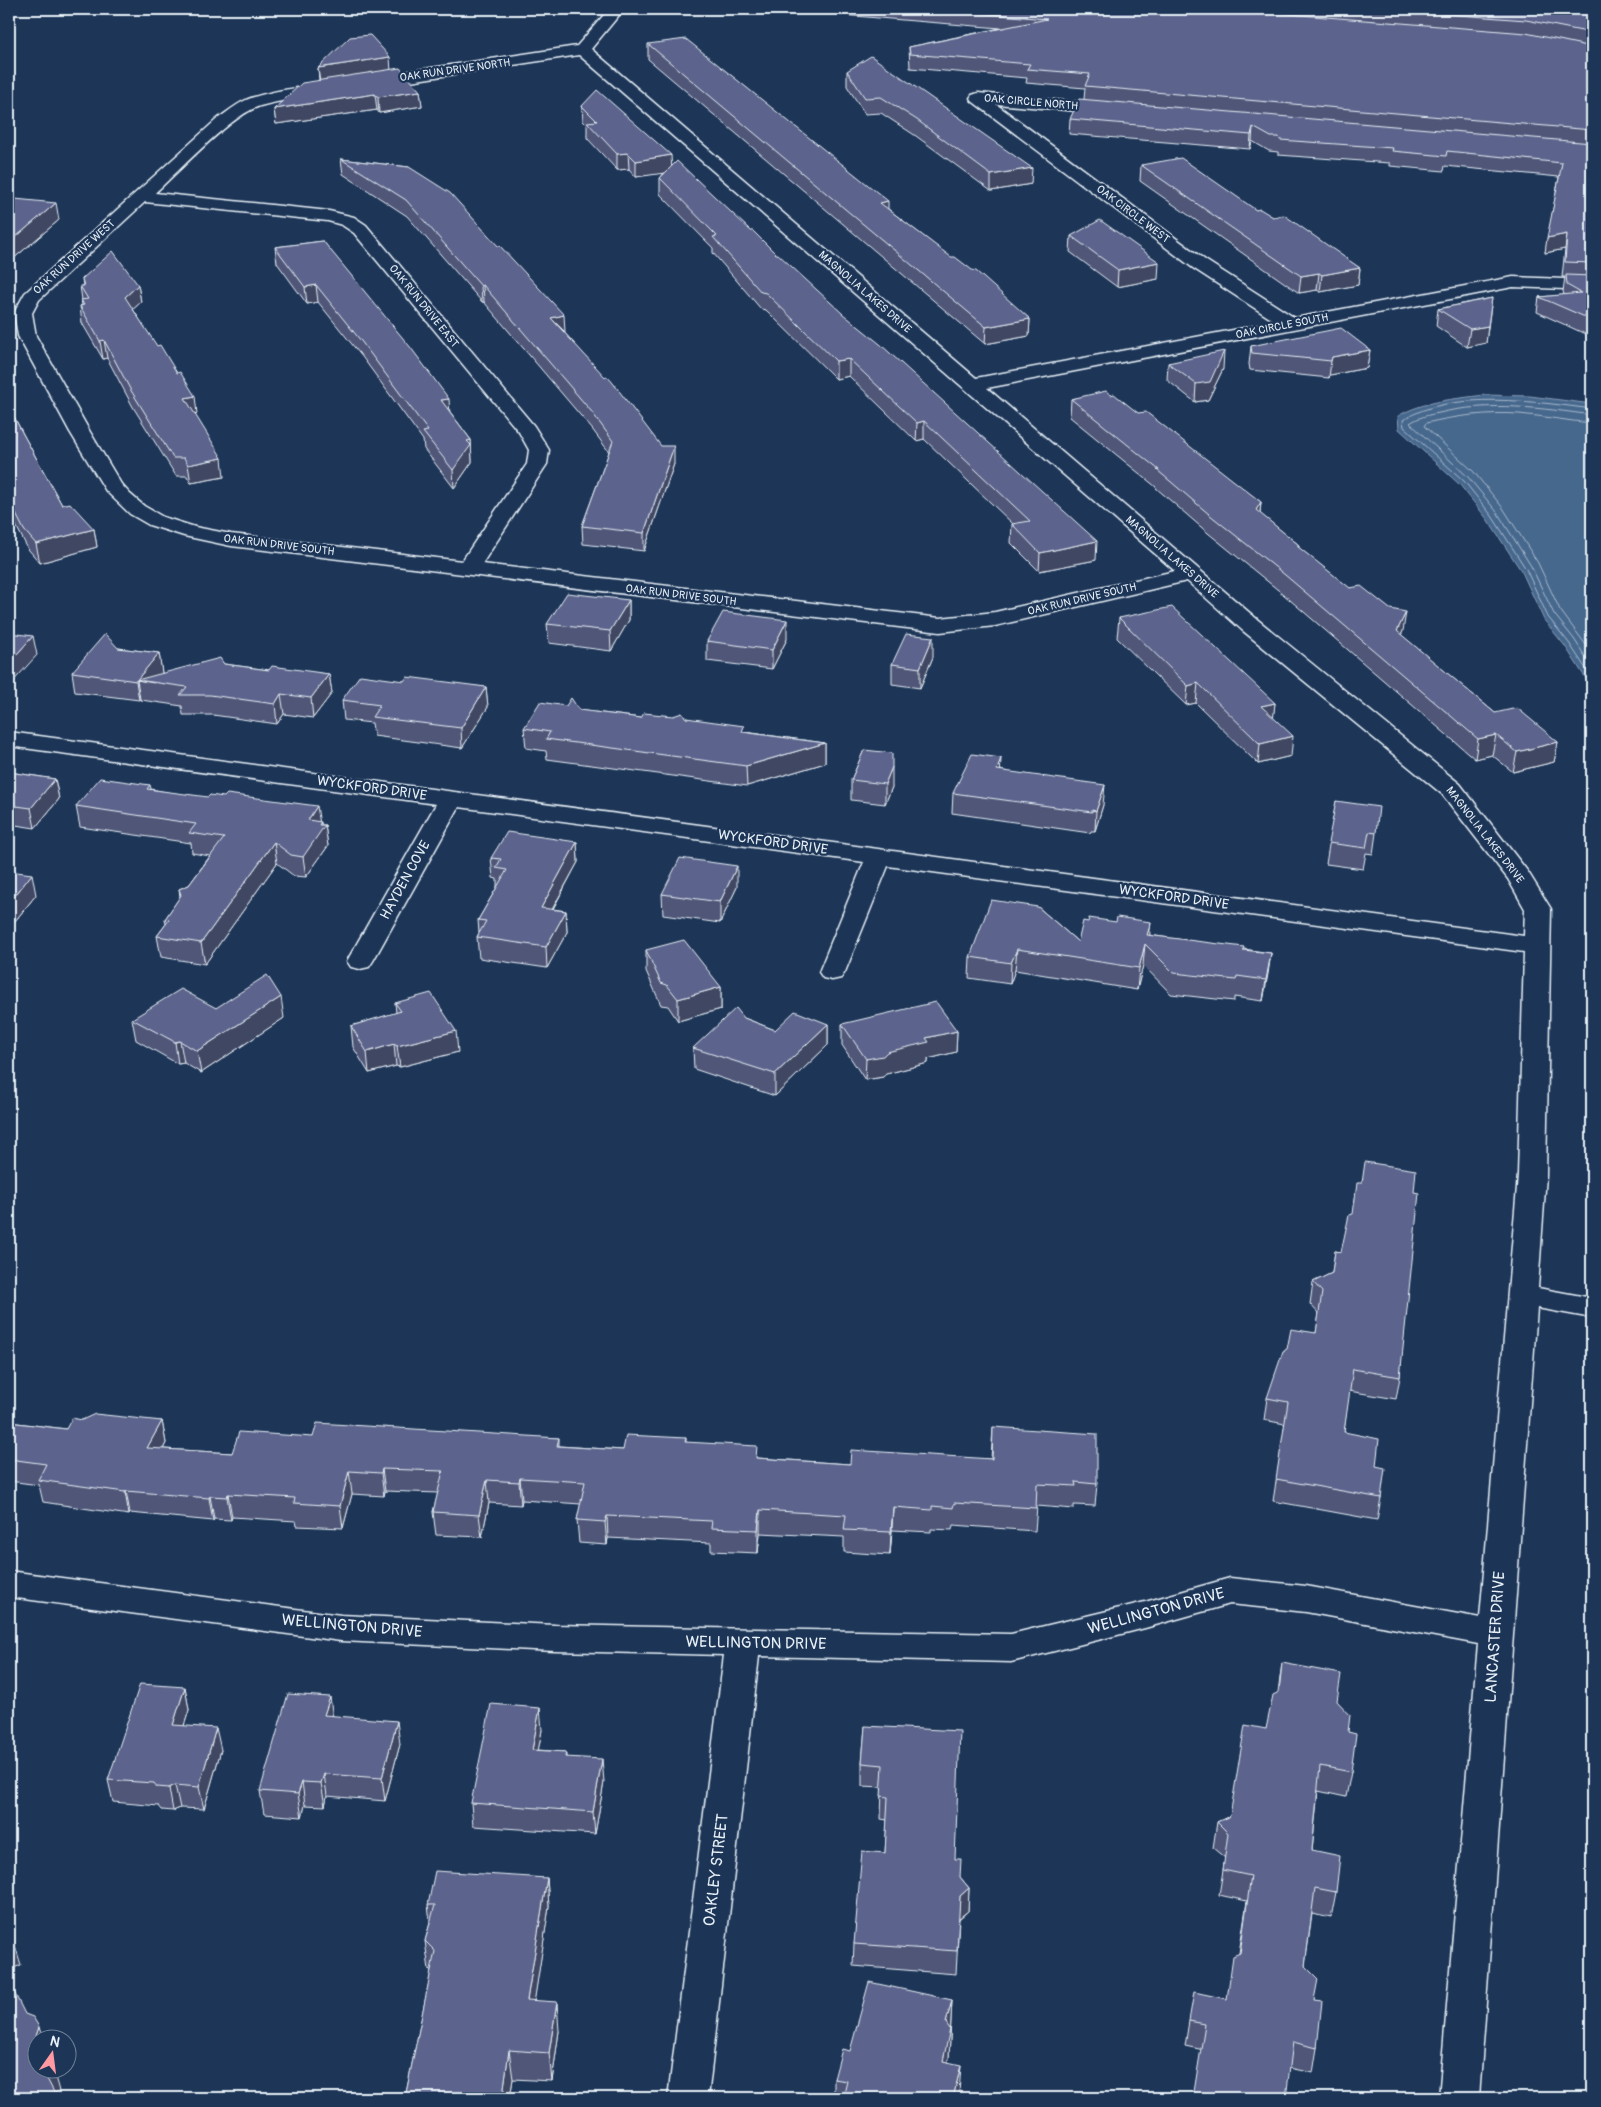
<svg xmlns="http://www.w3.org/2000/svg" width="1601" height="2107" viewBox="0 0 1601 2107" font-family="Pangolin,sans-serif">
  <rect width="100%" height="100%" fill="#1d3557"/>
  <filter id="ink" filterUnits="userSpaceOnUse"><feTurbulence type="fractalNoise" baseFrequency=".02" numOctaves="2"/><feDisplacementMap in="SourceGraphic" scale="10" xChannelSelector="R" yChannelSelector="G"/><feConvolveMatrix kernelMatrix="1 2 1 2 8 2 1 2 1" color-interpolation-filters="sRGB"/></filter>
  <g filter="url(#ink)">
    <path fill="#47678d" stroke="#879eb8" d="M1484,395L1530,396L1592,404V688L1565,646L1544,620L1522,572L1487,519L1460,485L1399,429L1398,416C1424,401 1454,399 1484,395Z"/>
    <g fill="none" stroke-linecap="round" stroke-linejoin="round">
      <path stroke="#a8bacd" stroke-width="1" d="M1592,409C1539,402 1450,389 1403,420L1404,427L1464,481L1492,516L1526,569L1548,617L1569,643L1592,678
        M1592,415C1541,408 1489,401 1439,413C1428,415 1419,417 1410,423L1468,477L1497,512L1531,566L1554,614L1574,639L1592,667
        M1592,423C1567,421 1543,416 1519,414C1487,412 1456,416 1426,423L1424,426L1473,471L1503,508L1538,563L1560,610L1592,653"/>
      <g stroke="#e8f1f8" stroke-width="3">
        <path id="minor" d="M609,9H624L591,49L976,378L1276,322L1193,268L972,101L970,98L972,95L978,93L1119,106L1121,109L1119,112L1113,114L996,104L1205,260L1295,318L1513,277L1592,280V290L1513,287L987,388L1258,620L1460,784L1528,872L1551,909L1546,1175L1538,1288L1592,1298V1318L1537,1308L1479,2098H1439L1478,1644L1306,1612L1230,1604L1145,1628L1011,1662L759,1656L708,2098H668L724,1655L555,1651L341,1641L9,1597V1571L341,1615L555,1625L1011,1634L1145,1602L1230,1578L1306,1586L1480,1618L1518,1175L1524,952L888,866L845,972L841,978L832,980L823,978L819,972L864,862L459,807L373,961L369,967L360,969L351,967L347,961L436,804L9,746V732L1524,936L1525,909L1508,879L1442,794L1242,630L1187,581L995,626L940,632L231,546L184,536L149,525L130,514L106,491L70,432L18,336L14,313L25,293L216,120C226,113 235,105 246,100C270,90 300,88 326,84L332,86L334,89L332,92C308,98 284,99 260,106C231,115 179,171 155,193L329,211L354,217L366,225L534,426L549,450L547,464L482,564L940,618L995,612L1175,571L579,55L371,87L365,85L363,82L365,79L371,77L577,46ZM145,202L328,221L342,225L354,233L519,432L529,450L527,464L462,561L231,534L195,527L163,517L144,506L130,494L121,484L90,432L36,336L32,313L39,300Z"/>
      </g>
      <use href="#minor" fill="#1d3557" fill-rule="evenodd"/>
    </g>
    <path fill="#4f5678" stroke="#e8f1f8" d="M815,9H1592V337L1537,312L1539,297L1564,295L1563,291L1565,277H1562L1565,249L1545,253L1559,177L1445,166L1444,171L1390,166V163L1278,155V152L1269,151L1252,141L1250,149L1069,134L1070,119L1084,99L1085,88L1026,83L1027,78L910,68L909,47L1000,28L842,15V11Z
      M648,44L888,209L1030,319L1029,336L985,344L648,59Z
      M318,68L391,70L420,91L422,106L379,113L377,110L276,124L274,109L319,80Z
      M847,71L1031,184L991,191L916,136L881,113L865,114L847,86Z
      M582,106L671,166L751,231L776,254L1096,560L1039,571L1011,543L1012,524H1013L924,439L916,441L849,376L836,379L766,310L761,309L713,253V248L660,194V178L665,172L636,177L629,169L617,170L587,138V125L583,121Z
      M341,159L409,167L564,332L674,464L644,551L583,544L582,526L609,452L592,429L484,302H482L407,216L343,174Z
      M1141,165L1256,210L1273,217L1360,268L1358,285L1320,292L1317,290L1299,293L1140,181Z
      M9,205L59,220L13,259H10L9,260Z
      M1071,236L1158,279L1117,287L1070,252Z
      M323,241L471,440L472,462L454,488L424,449L423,440L363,358L318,302L307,304L277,263L275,247Z
      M82,279L138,285L141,302L133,309L197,414L195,415L224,477L191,483L187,476H176L133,407L107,358L103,359L82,323L80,306L82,305L81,300H82L80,286H83Z
      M1492,298L1486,343L1467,347L1436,326L1438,309Z
      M1251,346L1370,350L1367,368L1330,375L1329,378L1250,370L1249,364Z
      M1168,363L1223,369L1208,400L1195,402L1167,380Z
      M1111,395L1138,413L1261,502L1260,514L1299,545V548L1403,631L1401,635L1495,713L1558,742L1554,762L1513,772L1492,755L1475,759L1283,594L1208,533L1156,488V487L1070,417L1071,399Z
      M9,407L23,434L62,505L94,529L97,547L40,563L28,549L9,512Z
      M629,600V620L611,651L549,643L547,624Z
      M1119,618L1275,703L1273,717L1291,756L1258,764L1196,703L1186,705L1117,638Z
      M787,639L772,669L707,661V641Z
      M118,648L159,653L162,673L161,674L224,664L269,670L329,674L332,693L313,718L284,714L277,724L213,715H183L182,706L141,700L140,699L139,700L75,692L72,672Z
      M933,657L920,688L892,684V664Z
      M404,681L486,687L488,707L462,748L374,736L372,723L344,720L342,700Z
      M579,710L641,718H686L745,732L825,743V763L747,786L547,759L546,751L526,748L524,728Z
      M864,750L892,787L885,804L851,800V780Z
      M1001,770L1103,805L1095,831H1091L1090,833L952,813L953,793Z
      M9,772L55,779L59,799L35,828L9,824Z
      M150,785L151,789L319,822L322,825H325L328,846L306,877L294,876L277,863L205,964L161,957L157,936L166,924L165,919L180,897L179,889L189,885L210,856L192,853L191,843L80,827L76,806Z
      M1336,801L1376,833L1373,854L1366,853L1363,869L1326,864Z
      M577,842L578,862L553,909L566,911L567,932L547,968L479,958L477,937L479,933L478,920L497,887V879L493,878L491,858Z
      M9,871L36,895L11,926H9Z
      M737,887L720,923L663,915L662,894Z
      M1038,907L1078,942L1149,935L1271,953L1263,1001L1234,997V1001L1171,994L1143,965L1137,990L1015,970L1010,984L969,978L970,957Z
      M646,950L721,987V1009L678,1021L668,1006L661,1005L646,971Z
      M395,1003L458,1052L400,1067L396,1066L369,1073L353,1047L351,1026L396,1013Z
      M216,1008L284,1018L201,1073L184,1063L178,1064L136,1040L132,1019Z
      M744,1018L775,1030L828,1024V1045L775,1096L694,1069L693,1048Z
      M842,1024L957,1031L956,1052L928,1059V1063L886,1074L883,1077L865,1080L842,1045Z
      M1414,1192L1400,1377L1396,1399L1349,1391L1344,1432L1376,1466L1381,1498L1377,1520L1273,1501L1285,1424L1264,1420L1267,1398L1316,1333L1319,1314L1310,1304L1313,1282L1332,1273L1335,1251L1341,1252Z
      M82,1420L162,1421L166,1443L163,1449L232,1453L313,1437L559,1438V1446L623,1450L686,1438V1443L757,1458L850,1464L991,1459L993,1427L1097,1484L1095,1506L1074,1505V1509L1037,1506L1035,1531L953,1525L952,1530L931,1529V1532L892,1530L890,1555L844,1552V1537L760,1533L758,1553L711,1551V1543L608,1538L607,1545L579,1543L577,1520L581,1504L522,1500L521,1505L489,1503L482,1537L436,1535L433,1512L438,1493L385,1491L384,1496L352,1494L343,1528L297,1526L296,1521L232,1517L231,1520L214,1519L213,1521L130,1513L129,1515L43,1502L39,1485L9,1481V1422L66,1429Z
      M1282,1663L1337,1701L1348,1732L1351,1772L1346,1797L1318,1791L1312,1850L1336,1892L1331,1918L1312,1914L1305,1966L1314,2000L1317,2048L1313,2073L1185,2046L1189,2021L1227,1999L1239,1953L1247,1901L1219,1895L1225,1858L1213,1848L1217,1822L1230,1816L1266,1729L1278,1692Z
      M185,1687L189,1710L184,1726L221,1750L204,1809L180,1808L173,1811L162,1810L159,1806L113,1802L108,1780Z
      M333,1716L400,1744L385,1801L327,1796L325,1806L305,1805L302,1817L264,1814L260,1791Z
      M865,1726L955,1859L960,1877L969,1888L968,1911L959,1919L956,1974L853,1966L854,1944L885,1853L887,1820L881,1819L882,1787L862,1786V1763Z
      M542,1730L538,1750L566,1752V1757L604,1782L595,1834L473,1826L471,1803Z
      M547,1878L549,1907L534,2001L559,2031L552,2081L513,2079L510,2098H405L431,1972L429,1970L425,1941L430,1923L428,1905Z
      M952,2000L949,2058L948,2062L959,2094L958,2098H834V2079L850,2051Z"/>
    <path fill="#404662" stroke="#e8f1f8" d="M390,57L391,72L320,83L318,68Z
      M420,91L422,106L379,113L378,97Z
      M375,94L377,110L276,124L274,109Z
      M1253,127L1252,141L1250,149L1251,135Z
      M628,153L629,169L617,170V154Z
      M671,155L672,172L636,177V161Z
      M1032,168L1031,184L991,191V175Z
      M888,201V218L880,203Z
      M56,203L59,220L13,259L10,242Z
      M1567,234L1565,249L1545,253L1547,238Z
      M1159,262L1158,279L1117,287L1118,270Z
      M1360,268L1358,285L1320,292L1322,275Z
      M1319,273L1317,290L1299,293L1301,276Z
      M138,285L141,302L128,314L125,297Z
      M316,285L318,302L307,304L305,287Z
      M483,285L484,302H482L481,286Z
      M564,315L565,332L551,318Z
      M1030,319L1029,336L985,344L986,327Z
      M1488,326L1486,343L1467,347L1470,329Z
      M104,340L107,358L103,359L100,341Z
      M1370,350L1367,368L1330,375L1329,378L1331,361L1332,357Z
      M1224,351L1223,369L1208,400L1195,402L1196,384Z
      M849,359V376L836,379V361Z
      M195,396L197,414L187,416L185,398Z
      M449,399L450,416L441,400Z
      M924,421V439L916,441L917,423Z
      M471,440L472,462L454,488L453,470L467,441Z
      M674,446V464L644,551V533Z
      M222,458L224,477L191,483L188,465Z
      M1261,502L1259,521L1256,510Z
      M94,529L97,547L40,563L36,544Z
      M1097,541L1096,560L1039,571L1040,553Z
      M629,600V620L611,651L610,631Z
      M1406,612L1403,631L1394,650L1397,631Z
      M787,620V639L772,669V650Z
      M33,636L37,655L9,686V663Z
      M933,637V657L920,688V668Z
      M159,653L162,673L154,683L137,680L140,699L139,700L136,681Z
      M329,674L332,693L313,718L311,698Z
      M1198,683L1196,703L1186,705L1188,686Z
      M486,687L488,707L462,748L461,728Z
      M281,694L284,714L277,724L275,704Z
      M1275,703L1273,722L1261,706Z
      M1496,735L1492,755L1475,759L1478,739Z
      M1293,736L1291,756L1258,764L1260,744Z
      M1558,742L1554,762L1513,772L1517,752Z
      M825,743V763L747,786L746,766Z
      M1001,758L1000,778L997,770Z
      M892,767V787L885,804V784Z
      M55,779L59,799L35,828L31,808Z
      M1105,785L1103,805L1095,831L1096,811Z
      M317,806L320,824L321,822L322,830L325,825L328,846L306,877L303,857L308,820Z
      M274,842L277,863L205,964L201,943Z
      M577,842L578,862L542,928L541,908Z
      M737,866V887L720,923V902Z
      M32,874L36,895L11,926L9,914V903Z
      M566,911L567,932L547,968L546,947Z
      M1151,922L1149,942L1147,935Z
      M1145,944L1143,965L1137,990L1139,968Z
      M1017,949L1015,970L1010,984L1011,963Z
      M1271,953L1268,974L1263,1001L1266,980Z
      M721,987V1009L678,1021V999Z
      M281,997L284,1018L201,1073L197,1051Z
      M828,1024V1045L775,1096V1074Z
      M456,1031L458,1052L400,1067L397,1046Z
      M957,1031L956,1052L928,1059V1063L886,1074L883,1077L865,1080L866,1059L926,1038Z
      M180,1041L184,1063L178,1064L175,1042Z
      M394,1044L396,1066L369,1073L367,1052Z
      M162,1421L166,1443L152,1471L147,1448Z
      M382,1469L385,1491L384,1496L381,1473Z
      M349,1471L352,1494L343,1528L340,1506Z
      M520,1478L522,1500L521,1505L519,1482Z
      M487,1480L489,1503L482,1537L479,1515Z
      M126,1491L130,1513L129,1515L125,1492Z
      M228,1494L232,1517L231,1520L227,1497Z
      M210,1496L214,1519L213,1521L209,1498Z
      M893,1507L892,1530L890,1555L891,1532Z
      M760,1510V1533L758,1553V1530Z
      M607,1516L608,1538L607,1545L605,1522Z
      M185,1687L189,1710L177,1747L173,1725Z
      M330,1697L333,1719L324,1715Z
      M540,1708L542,1730L534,1773L532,1750Z
      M397,1721L400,1744L385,1801L382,1778Z
      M216,1728L221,1750L204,1809L199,1787Z
      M602,1759L604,1782L595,1834L593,1812Z
      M324,1774L327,1796L325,1806L321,1783Z
      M302,1782L305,1805L302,1817L298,1794Z
      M175,1785L180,1808L173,1811L169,1788Z
      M547,1878L549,1907L530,2029L527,2000Z
      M969,1888L968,1911L958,1919L960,1896Z
      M14,1942L21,1965L9,1970V1945Z
      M952,2000L949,2058L941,2090L943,2061L946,2023Z
      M557,2002L559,2031L552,2081L549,2053Z
      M39,2027L43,2040H38L36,2036Z
      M509,2050L513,2079L510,2098H503V2095Z
      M961,2065L959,2094L958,2098H953Z
      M51,2070H53L59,2091L50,2095L44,2073Z"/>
    <path fill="#5c648c" stroke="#e8f1f8" d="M928,9H1226L1526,33L1592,47V130L1085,86L1090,74L1027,69L1030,64L910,54L909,47L1047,19Z
      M1378,9H1592V33L1526,20Z
      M370,35L390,57L318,68L350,37Z
      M686,39L888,201L880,203L951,257H955L972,270L976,271L1030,319L986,327L648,44Z
      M871,56L1032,168L991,175L917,120L881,97L865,98L847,71Z
      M400,68L420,91L378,97L375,94L274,109L302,83Z
      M597,90L671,155L636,161L628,153L617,154L587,122L597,121L582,106Z
      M1079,99L1592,143V263L1565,262L1567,234L1547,238L1562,163L1447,151L1446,156L1392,151L1393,148L1280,140L1279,137H1271L1253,127L1251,135L1070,119Z
      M1181,158L1256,210L1260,209L1273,217L1284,215L1360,268L1322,275L1319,273L1301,276L1141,165Z
      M341,159L409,167L450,193L498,246H500L564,315L551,318L605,377L607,376L613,383L661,446H674L644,533L582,526L613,441L591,411L483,285L481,286L406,200Z
      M677,161L751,231H753L776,254H778L843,314L880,344L1097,541L1040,553L1012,524L1030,521L924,421L917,423L849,359L836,361L766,293L761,292L713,237L717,236L660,178Z
      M15,199L56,203L10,242H9V205Z
      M1100,220L1159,262L1118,270L1071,236Z
      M323,241L411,348L449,399L441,400L471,440L467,441L471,445L453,470L423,432L428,431L361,341L316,285L305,287L275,247Z
      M113,251L138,285L125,297L157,346L160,345L177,373L180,372L195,396L185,398L222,458L188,465L184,458H173L130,389L104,340L100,341L80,306L84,305L81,300L88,299L80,286H84L82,279Z
      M1566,275L1592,276V320L1539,297L1581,293L1567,285Z
      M1492,298L1488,326L1470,329L1438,309Z
      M1341,328L1370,350L1332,357L1331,361L1252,353L1251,346Z
      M1224,351L1210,382L1196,384L1168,363Z
      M1106,391L1111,395L1114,394L1138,413L1146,412L1261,502L1256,510L1299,545L1297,546L1350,588L1361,586L1390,609L1406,612L1397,631L1495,713L1517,708L1558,742L1517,752L1496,735L1478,739L1285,575L1210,515L1157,470H1159L1071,399Z
      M9,407L23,434L62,505L70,503L94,529L36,544L24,530L9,500Z
      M567,593L629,600L610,631L547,624Z
      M1172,607L1275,703L1261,706L1293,736L1260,744L1198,683L1188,686L1119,618Z
      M723,612L787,620L772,650L707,641Z
      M9,633L33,636L9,663Z
      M105,634L118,648L159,653L136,681L72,672Z
      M906,634L933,637L920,668L892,664Z
      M220,658L224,664L269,670L272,666L329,674L311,698L281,694L275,704L210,695H180L187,687L137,680Z
      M360,675L404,681L407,677L486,687L461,728L372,717L380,705L342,700Z
      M571,698L579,710L641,718L644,713L673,716L682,713L686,718L744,726L742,732L825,743L746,766L546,739L550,732L524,728L540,702L566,706Z
      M864,750L892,753V767L885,784L851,780Z
      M972,754L1001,758L997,770L1105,785L1096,811L1092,810V812L953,793Z
      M9,772L55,779L31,808L9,805Z
      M100,778L150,785L147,789L208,797L210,795L224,797L227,794L317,806L308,820L321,822L319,825H325L303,857L291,855L274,842L201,943L157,936L169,920L165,919L181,895L179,889L189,885L224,838L189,833L196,824L76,806Z
      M1336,801L1379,807L1376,833L1369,832L1366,848L1328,843Z
      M507,832L577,842L541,908L566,911L546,947L477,937L486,921L478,920L507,870L496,868L501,859L491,858Z
      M680,858L737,866L720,902L662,894Z
      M9,871L32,874L9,903Z
      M991,900L1038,907L1078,942L1083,921L1088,922L1089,918L1116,922L1117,917L1151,922L1147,935L1244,947L1243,950L1271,953L1266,980L1237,976L1236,980L1174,973L1145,944L1139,968L1017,949L1011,963L970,957Z
      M684,940L721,987L678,999L667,985L661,983L646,950Z
      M267,975L281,997L197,1051L180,1041L175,1042L132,1019L181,989L216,1008Z
      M431,993L456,1031L397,1046L394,1044L367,1052L351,1026L401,1011L395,1003Z
      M936,1002L957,1031L926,1038L929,1042L887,1052L883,1056L866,1059L842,1024Z
      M736,1008L744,1018L775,1030L795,1011L828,1024L775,1074L693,1048Z
      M1365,1162L1416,1170L1414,1192L1419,1193L1400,1377L1353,1369L1344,1432L1379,1439L1376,1466L1385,1468L1381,1498L1276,1479L1288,1402L1267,1398L1283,1351L1287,1349L1291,1329L1316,1333L1322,1292L1313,1282L1332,1273L1335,1251L1341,1252L1349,1215L1353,1214L1357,1183H1362Z
      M95,1414L162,1421L147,1448L232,1453L239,1432L313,1437L317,1423L559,1438L557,1446L623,1450L626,1435L686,1438L685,1442L757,1446L756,1458L850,1464L851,1450L992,1459L993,1427L1097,1434V1484L1075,1482L1076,1486L1037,1484L1036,1508L954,1503L953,1508L932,1506V1510L893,1507L891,1532L844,1530L846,1515L760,1510L758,1530L711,1528L712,1521L607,1516L605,1522L577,1520L585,1482L520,1478L519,1482L487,1480L479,1515L433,1512L443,1471L382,1469L381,1473L349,1471L340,1506L294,1503L295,1498L228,1494L227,1497L210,1496L209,1498L126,1491L125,1492L38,1480L46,1464L9,1459V1422L66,1429L72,1418L82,1420Z
      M1282,1663L1341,1674L1337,1701L1350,1715L1348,1732L1356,1734L1351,1772L1320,1766L1312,1850L1340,1856L1336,1892L1315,1888L1305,1966L1318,1979L1314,2000L1322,2001L1317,2048L1293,2042L1286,2098H1193L1205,2024L1189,2021L1194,1992L1227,1999L1233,1956L1240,1953L1251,1876L1223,1870L1228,1833L1217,1822L1230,1816L1245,1725L1266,1729L1273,1695L1279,1692Z
      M140,1684L185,1687L173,1725L216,1728L199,1787L175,1785L169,1788L157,1787L154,1783L108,1780Z
      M288,1694L330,1697L324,1715L397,1721L382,1778L324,1774L321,1783L302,1782L298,1794L260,1791Z
      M491,1704L540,1708L532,1750L566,1752L565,1757L602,1759L593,1812L471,1803Z
      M865,1726L960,1731L955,1859H961L960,1877L969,1888L960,1896L957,1951L854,1944L862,1851L885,1853L888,1797L881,1796L883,1765L862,1763Z
      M435,1871L547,1878L527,2000L557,2002L549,2053L509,2050L503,2095L499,2094L498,2098H405L435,1951L425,1941L435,1905H428Z
      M9,1931L14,1942L9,1945Z
      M9,1982L25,2014L33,2017L39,2027L36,2036L38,2040V2070H51L44,2073L57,2098H9Z
      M869,1982L952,2000L946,2023L950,2029L943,2061L961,2065L953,2098H843L847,2081L834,2079L842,2049L850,2051Z"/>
  </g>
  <g text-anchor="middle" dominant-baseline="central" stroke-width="4.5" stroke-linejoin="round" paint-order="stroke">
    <g font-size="11" fill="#e8f1f8" stroke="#1d3557">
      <text transform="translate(455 70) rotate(-8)">OAK RUN DRIVE NORTH</text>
      <text transform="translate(1031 102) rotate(5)">OAK CIRCLE NORTH</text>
      <text transform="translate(1133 214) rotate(37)">OAK CIRCLE WEST</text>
      <text transform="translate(74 257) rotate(-42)">OAK RUN DRIVE WEST</text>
      <text transform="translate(865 292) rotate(41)">MAGNOLIA LAKES DRIVE</text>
      <text transform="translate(424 306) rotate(51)">OAK RUN DRIVE EAST</text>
      <text transform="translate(1282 326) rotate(-11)">OAK CIRCLE SOUTH</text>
      <text transform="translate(279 545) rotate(7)">OAK RUN DRIVE SOUTH</text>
      <text transform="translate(1172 557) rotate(41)">MAGNOLIA LAKES DRIVE</text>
      <text transform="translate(681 595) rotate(7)">OAK RUN DRIVE SOUTH</text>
      <text transform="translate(1082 599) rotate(-13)">OAK RUN DRIVE SOUTH</text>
      <text transform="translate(1485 835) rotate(52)">MAGNOLIA LAKES DRIVE</text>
    </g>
    <g font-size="14" fill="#e8f1f8" stroke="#1d3557">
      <text transform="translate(372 788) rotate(8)">WYCKFORD DRIVE</text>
      <text transform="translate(773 842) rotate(8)">WYCKFORD DRIVE</text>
      <text transform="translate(405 880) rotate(-61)">HAYDEN COVE</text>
      <text transform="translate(1174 897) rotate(8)">WYCKFORD DRIVE</text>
    </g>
    <g font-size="16" fill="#e8f1f8" stroke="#1d3557">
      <text transform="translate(1156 1611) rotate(-15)">WELLINGTON DRIVE</text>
      <text transform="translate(352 1626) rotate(5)">WELLINGTON DRIVE</text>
      <text transform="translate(1495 1637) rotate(-86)">LANCASTER DRIVE</text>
      <text transform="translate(756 1643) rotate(1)">WELLINGTON DRIVE</text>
      <text transform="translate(716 1870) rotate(-83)">OAKLEY STREET</text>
    </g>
  </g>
  <rect width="1601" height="2107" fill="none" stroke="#1d3557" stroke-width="30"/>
  <rect x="15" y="15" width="1571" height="2077" fill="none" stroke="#e8f1f8" stroke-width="2" filter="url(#ink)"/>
  <g transform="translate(52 2054) rotate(14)"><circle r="24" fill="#1d3557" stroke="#6e8097"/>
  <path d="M0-4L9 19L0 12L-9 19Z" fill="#ff9aa2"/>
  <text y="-8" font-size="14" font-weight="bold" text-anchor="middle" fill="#e8f1f8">N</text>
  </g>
</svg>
